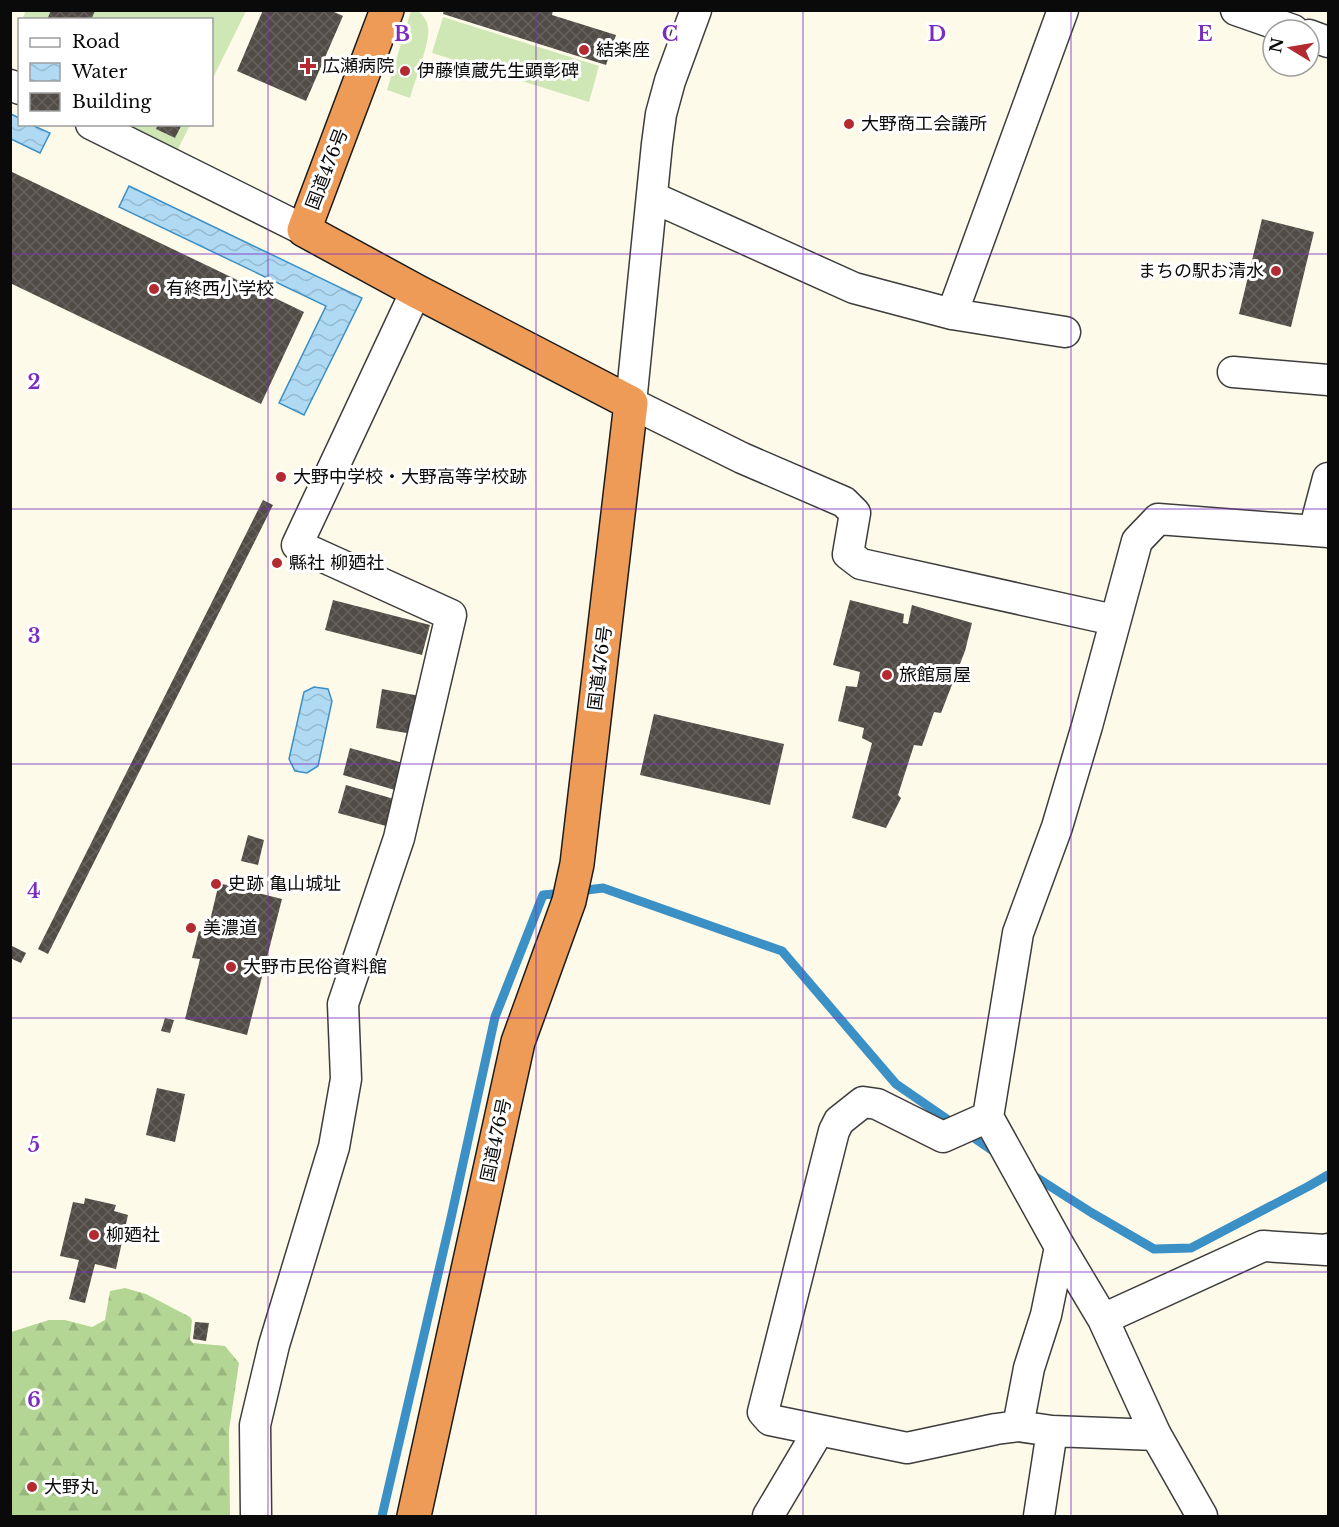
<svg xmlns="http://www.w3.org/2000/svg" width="1339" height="1527" viewBox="0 0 1339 1527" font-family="'Libre Baskerville','Noto Sans JP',serif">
  <defs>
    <pattern id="forest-firs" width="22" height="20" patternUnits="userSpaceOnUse" patternTransform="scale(1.5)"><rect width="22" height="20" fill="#b3d695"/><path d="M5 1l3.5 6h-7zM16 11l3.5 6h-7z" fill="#99b67f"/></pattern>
    <pattern id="water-waves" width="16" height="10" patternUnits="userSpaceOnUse" patternTransform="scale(1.5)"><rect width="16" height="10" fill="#b0daf3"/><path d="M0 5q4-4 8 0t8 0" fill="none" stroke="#96bacf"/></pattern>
    <pattern id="building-cross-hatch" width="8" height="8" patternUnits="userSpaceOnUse" patternTransform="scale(1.5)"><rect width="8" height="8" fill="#524c47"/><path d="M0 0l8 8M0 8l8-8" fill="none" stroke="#66615d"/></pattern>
  </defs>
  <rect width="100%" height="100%" fill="#fefae9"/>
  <path fill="#cfe6b5" d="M26,10L246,11L212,80V20H22Z
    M411,11H418C423,15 427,20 428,27C431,40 414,83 410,98L387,90Z
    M443,17L599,66L589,102L432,53Z
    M124,125H190L177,151Z"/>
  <path fill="url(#forest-firs)" d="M125,1288L146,1294L190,1317L192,1320L190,1340L193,1343L225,1346L239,1363L229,1430L230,1516H11V1332L49,1320H65L92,1327L105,1320L110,1291Z"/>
  <path fill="url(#water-waves)" stroke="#3b90c6" stroke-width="1.5" d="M11,114L19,118L20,124L32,125L50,133L40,153L11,139Z
    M129,186L362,298L304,415L279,403L326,306L119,207Z
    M314,687L328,689L332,701L318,766L307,773L295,771L289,759L304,692Z"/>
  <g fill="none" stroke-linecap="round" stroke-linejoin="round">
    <path stroke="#3b90c6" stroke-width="9" d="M579,891L603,888L782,951L896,1084L996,1153
      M1031,1174L1092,1213L1154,1249L1191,1248L1309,1186L1328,1175
      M382,1516L451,1218L495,1017L543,895L565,893"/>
  </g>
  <path fill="url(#building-cross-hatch)" d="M51,10H93L95,11L91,20H47Z
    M263,10H330L343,16L306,101L237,71Z
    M444,10H553L552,15L616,35L606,65L443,14Z
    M158,124H182L175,138L156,129Z
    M10,171L304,312L261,404L10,283Z
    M1262,219L1314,232L1291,327L1239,314Z
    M263,500L273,505L48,954L38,949Z
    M333,600L430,625L422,655L325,630Z
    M850,600L904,614L903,623L908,624L912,605L972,623L965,651L941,713L934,712L922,746L914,745L898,795L901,798L886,828L852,818L872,743L862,738L864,728L838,721L846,686L857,687L860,672L833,665Z
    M382,689L420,696L413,734L376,728Z
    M654,714L784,744L770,805L640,775Z
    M350,748L403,763L395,790L343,775Z
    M346,785L394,799L386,826L338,813Z
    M248,835L264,840L258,865L241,861Z
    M219,883L282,899L247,1035L185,1019L200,959L192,958L199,931L207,933Z
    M10,945L26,953L21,963L10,958Z
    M165,1018L174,1020L170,1033L161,1031Z
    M157,1088L185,1094L175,1142L146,1135Z
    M85,1198L116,1205L114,1211L128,1215L116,1269L95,1264L85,1303L69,1299L79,1260L60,1256L73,1202L84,1204Z
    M195,1322L209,1323L206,1341L193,1339Z"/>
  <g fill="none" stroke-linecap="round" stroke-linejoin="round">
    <g stroke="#3d3d3d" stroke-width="33">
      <path id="minor" d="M696,10L670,81L661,114L657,144L631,403L742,458L844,502L855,513L848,554L861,564L1114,620
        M1236,10L1293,30
        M1309,35L1328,42
        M10,85L20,89
        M91,124L304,230
        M652,197L854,288L952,314L1063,10
        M952,314L1065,332
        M1233,372L1328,380
        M1314,531L1328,478
        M988,1117L943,1137L877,1104L863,1102L839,1121L834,1131L763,1412L770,1420L907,1448L996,1429L1018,1426L1052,1431
        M1103,1319L1263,1246L1326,1250L1328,1249
        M1018,1426L1029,1368L1046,1315L1060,1247
        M256,1516L255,1425L274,1345L334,1147L346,1079L343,1004L399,838L451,615L297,545L416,291
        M768,1516L819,1430
        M1039,1516L1052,1431L1156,1435
        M1202,1516L1156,1435L1103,1319L1060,1247L988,1117L1018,933L1057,827L1087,726L1137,541L1158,519L1328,532"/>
    </g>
    <g stroke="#1b1b1b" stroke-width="36">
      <path id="highway" d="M387,10L304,230L416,291L631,403L577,864L569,901L518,1042L414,1516"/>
    </g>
    <use href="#minor" stroke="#fff" stroke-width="30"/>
    <use href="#highway" stroke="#ee9b57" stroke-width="33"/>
  </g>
  <path fill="none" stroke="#7b2cbf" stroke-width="1.5" stroke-opacity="0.55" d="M268,10V1516M536,10V1516M803,10V1516M1071,10V1516M10,254H1328M10,509H1328M10,764H1328M10,1018H1328M10,1272H1328"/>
  <g fill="#b32a31" stroke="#fff" stroke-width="2">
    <circle cx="584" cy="50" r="6"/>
    <path d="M305 57h6v6h6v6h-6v6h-6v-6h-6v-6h6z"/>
    <circle cx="405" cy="71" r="6"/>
    <circle cx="849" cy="124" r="6"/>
    <circle cx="1276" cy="271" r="6"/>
    <circle cx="154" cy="289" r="6"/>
    <circle cx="281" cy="477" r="6"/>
    <circle cx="277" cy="563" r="6"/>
    <circle cx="887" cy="675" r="6"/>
    <circle cx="216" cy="884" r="6"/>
    <circle cx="191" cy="928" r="6"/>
    <circle cx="231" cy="967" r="6"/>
    <circle cx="94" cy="1235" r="6"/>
    <circle cx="32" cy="1487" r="6"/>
  </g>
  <g text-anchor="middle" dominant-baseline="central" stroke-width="6" stroke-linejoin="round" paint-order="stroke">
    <g font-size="18" fill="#0a0a0a" stroke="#fff" text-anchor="start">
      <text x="596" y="50">結楽座</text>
      <text x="322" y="66">広瀬病院</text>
      <text x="417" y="71">伊藤慎蔵先生顕彰碑</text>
      <text x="861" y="124">大野商工会議所</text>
      <text x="1264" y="271" text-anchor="end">まちの駅お清水</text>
      <text x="166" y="289">有終西小学校</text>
      <text x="293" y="477">大野中学校・大野高等学校跡</text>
      <text x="289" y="563">縣社 柳廼社</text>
      <text x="899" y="675">旅館扇屋</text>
      <text x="228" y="884">史跡 亀山城址</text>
      <text x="203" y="928">美濃道</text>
      <text x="243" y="967">大野市民俗資料館</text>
      <text x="106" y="1235">柳廼社</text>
      <text x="44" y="1487">大野丸</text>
    </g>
    <g font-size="18" fill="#0a0a0a" stroke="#fff">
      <text transform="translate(327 169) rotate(-69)">国道476号</text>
      <text transform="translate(600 668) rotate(-83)">国道476号</text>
      <text transform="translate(496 1140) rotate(-78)">国道476号</text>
    </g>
  </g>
  <g font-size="20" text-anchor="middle" font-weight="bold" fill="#7b2cbf" stroke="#fff" stroke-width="6" stroke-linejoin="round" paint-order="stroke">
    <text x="402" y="41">B</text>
    <text x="670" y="41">C</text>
    <text x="937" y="41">D</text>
    <text x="1205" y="41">E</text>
    <text x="34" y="389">2</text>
    <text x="34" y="643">3</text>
    <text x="34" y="898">4</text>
    <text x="34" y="1152">5</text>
    <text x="34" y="1407">6</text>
  </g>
  <rect width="1339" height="1527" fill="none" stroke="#0a0a0a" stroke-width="24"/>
  <rect x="18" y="18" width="195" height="108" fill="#ffffff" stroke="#9d9d9d" stroke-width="1.5"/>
  <rect x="30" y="38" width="30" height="9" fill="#ffffff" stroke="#9d9d9d" stroke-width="1.5"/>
  <text x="72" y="48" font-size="18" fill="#0a0a0a">Road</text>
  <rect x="30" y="63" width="30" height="18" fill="url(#water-waves)" stroke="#9d9d9d" stroke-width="1.5"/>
  <text x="72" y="78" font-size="18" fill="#0a0a0a">Water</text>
  <rect x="30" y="93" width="30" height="18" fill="url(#building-cross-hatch)" stroke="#9d9d9d" stroke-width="1.5"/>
  <text x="72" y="108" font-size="18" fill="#0a0a0a">Building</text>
  <g transform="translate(1291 48) rotate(281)"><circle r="28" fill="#ffffff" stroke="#9d9d9d" stroke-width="1.5"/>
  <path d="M0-4.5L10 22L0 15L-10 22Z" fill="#b32a31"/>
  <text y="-9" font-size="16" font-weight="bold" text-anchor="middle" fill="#0a0a0a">N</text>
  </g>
</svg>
